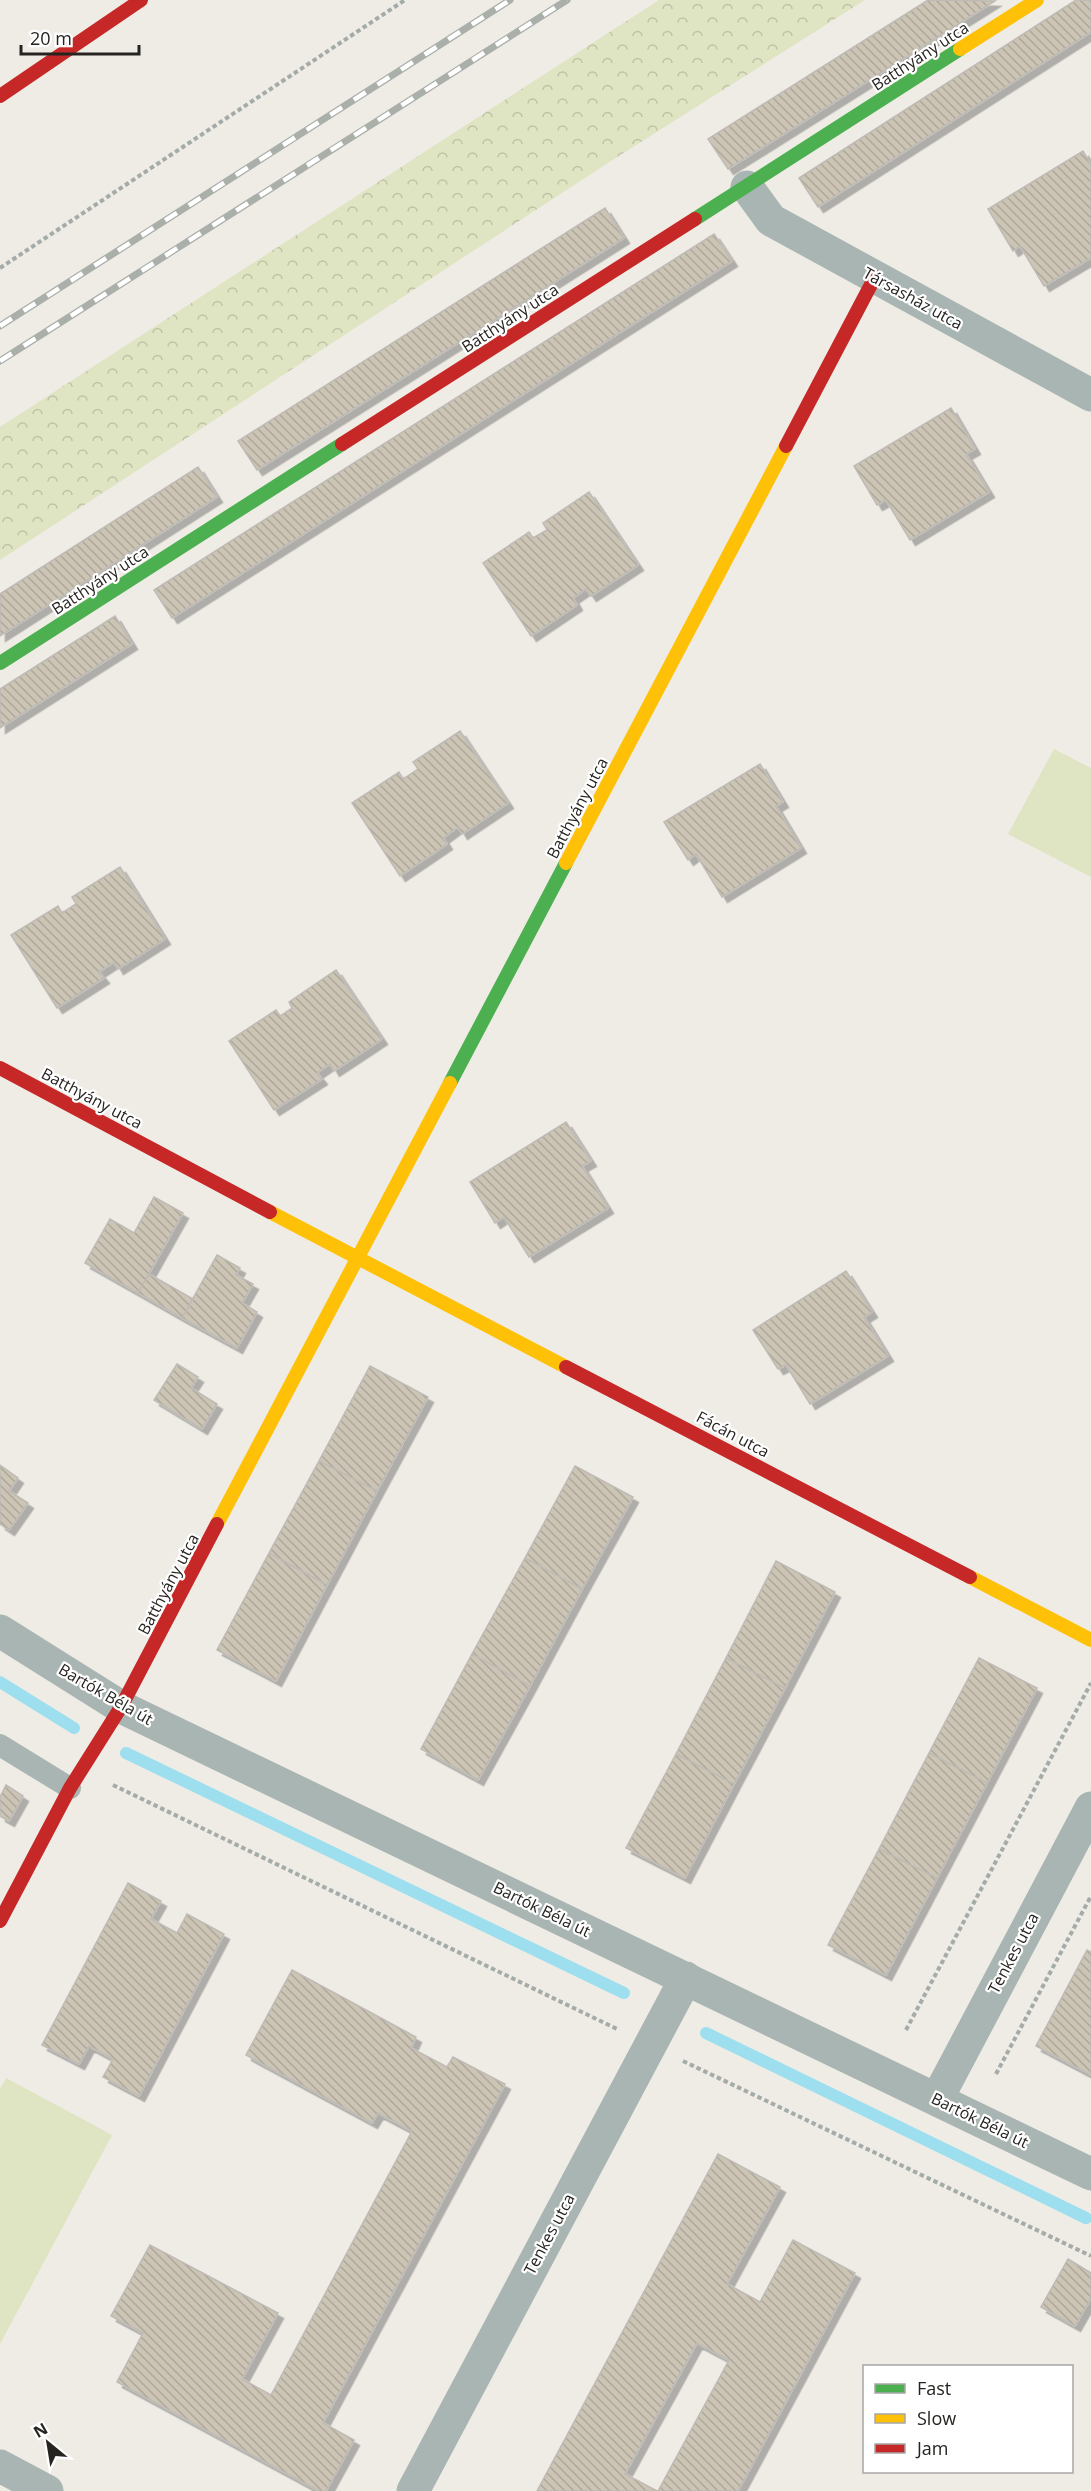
<svg xmlns="http://www.w3.org/2000/svg" width="1091" height="2491" viewBox="0 0 1091 2491" font-family="'Open Sans',sans-serif">
  <defs>
    <pattern id="park-crowns" width="20" height="18" patternUnits="userSpaceOnUse" patternTransform="scale(1.5)"><rect width="20" height="18" fill="#dfe4c2"/><path d="M2 6a3 3 0 1 1 6 0M12 15a3 3 0 1 1 6 0" fill="none" stroke="#bfc3a6"/></pattern>
    <pattern id="building-back-hatch" width="6" height="6" patternUnits="userSpaceOnUse" patternTransform="scale(1.5)"><rect width="6" height="6" fill="#ccc4b4"/><path d="M-1 5l2 2M0 0l6 6M5-1l2 2" fill="none" stroke="#afa89a"/></pattern>
    <filter id="shadow"><feDropShadow dx="5.5" dy="5.5" stdDeviation="0" flood-color="#0004"/></filter>
  </defs>
  <rect width="100%" height="100%" fill="#efece6"/>
  <path fill="url(#park-crowns)" d="M659,0H865L614,159L0,560V427Z"/>
  <path fill="#dfe4c2" d="M1054,749L1091,768V877L1008,834Z
    M6,2078L112,2135L0,2344V2089Z"/>
  <g fill="none" stroke-linecap="round" stroke-linejoin="round">
    <path stroke="#9ddfee" stroke-width="12" d="M0,1682L74,1728
      M126,1753L624,1993
      M706,2033L1086,2218"/>
  </g>
  <path fill="url(#building-back-hatch)" stroke="#bebbb6" stroke-width="1.5" filter="url(#shadow)" d="M928,0L995,1L728,169L708,139Z
    M1076,0H1091V32L818,207L799,178Z
    M1083,151L1091,165V258L1044,286L1020,246L1013,251L988,209Z
    M605,208L624,238L257,470L238,441Z
    M714,234L732,261L172,618L154,590Z
    M951,408L975,449L966,454L989,492L910,540L886,500L877,505L854,466Z
    M198,467L217,497L0,636V594Z
    M589,492L638,565L591,596L586,589L573,598L577,605L531,636L483,563L529,532L533,538L547,530L543,523Z
    M115,616L132,644L0,728V689Z
    M460,731L508,803L462,834L458,827L443,838L447,844L400,876L352,803L399,772L403,779L418,769L413,762Z
    M760,764L783,802L776,806L801,848L722,897L696,854L688,860L664,822Z
    M120,867L165,939L118,969L114,962L99,972L104,978L57,1008L11,935L58,906L62,913L76,904L72,897Z
    M336,970L382,1039L334,1071L330,1064L317,1073L322,1079L274,1110L229,1041L276,1010L280,1016L292,1008L289,1002Z
    M566,1122L591,1161L582,1166L608,1208L529,1257L504,1217L495,1223L470,1182Z
    M154,1197L183,1213L138,1293L85,1263L110,1219L134,1233Z
    M217,1255L240,1268L236,1275L253,1284L242,1303L257,1312L237,1348L182,1318Z
    M846,1271L872,1312L864,1317L888,1356L810,1404L786,1365L778,1369L753,1330Z
    M149,1274L193,1299L182,1318L138,1293Z
    M177,1364L198,1377L191,1388L217,1404L202,1429L154,1400Z
    M370,1366L428,1397L377,1491L319,1461Z
    M319,1461L377,1491L327,1585L269,1553Z
    M0,1465L18,1478L9,1491L28,1503L9,1530L0,1524Z
    M575,1466L633,1497L582,1589L525,1558Z
    M269,1553L327,1585L276,1681L217,1650Z
    M525,1558L582,1589L530,1686L472,1654Z
    M776,1561L835,1592L785,1688L726,1658Z
    M472,1654L530,1686L478,1780L421,1749Z
    M726,1658L785,1688L734,1784L676,1754Z
    M979,1658L1037,1688L987,1783L929,1753Z
    M929,1753L987,1783L937,1878L879,1849Z
    M676,1754L734,1784L685,1878L626,1848Z
    M6,1785L23,1796L9,1821L0,1816V1797Z
    M879,1849L937,1878L886,1975L828,1945Z
    M128,1883L161,1901L151,1919L177,1933L187,1914L224,1934L139,2096L103,2077L113,2059L89,2046L79,2064L42,2045Z
    M1087,1950L1091,1952V2075L1036,2046Z
    M292,1970L416,2037L411,2048L447,2067L453,2057L505,2084L323,2423L354,2440L326,2491H319L117,2382L143,2333L111,2316L150,2245L278,2313L242,2379L271,2395L412,2131L378,2113L372,2123L246,2055Z
    M718,2154L780,2187L727,2284L760,2302L793,2240L855,2273L738,2491H658L729,2360L697,2343L625,2474L657,2491H537Z
    M1068,2259L1091,2273V2298L1075,2326L1041,2307Z"/>
  <g fill="none" stroke-linecap="round" stroke-linejoin="round">
    <path stroke="#a4aba8" stroke-width="4" stroke-dasharray="4.5 3" stroke-linecap="butt" d="M0,268L405,0
      M113,1785L617,2029
      M906,2030L1091,1683
      M683,2061L1091,2256
      M996,2074L1091,1896"/>
    <path stroke="#a9b5b2" stroke-width="22" d="M0,1745L70,1788"/>
    <path stroke="#a9b5b2" stroke-width="33" d="M747,187L771,220L1091,395
      M0,1631L121,1707L1091,2174
      M937,2099L1091,1808
      M0,2466L47,2491
      M413,2491L686,1978"/>
    <path stroke="#4caf50" stroke-width="14" d="M695,219L960,49
      M0,663L342,444
      M450,1083L566,863"/>
    <path stroke="#ffc107" stroke-width="14" d="M960,49L1037,0
      M566,863L786,446
      M270,1212L566,1367
      M217,1524L450,1083
      M970,1577L1091,1640"/>
    <path stroke="#c62828" stroke-width="14" d="M0,96L141,0
      M342,444L695,219
      M786,446L875,277
      M0,1068L270,1212
      M566,1367L970,1577
      M0,1921L70,1788L121,1707L217,1524"/>
    <g stroke="#aaafaa" stroke-width="7">
      <path id="rail" d="M0,326L510,0
        M0,361L567,0"/>
    </g>
    <use href="#rail" stroke="#fff" stroke-width="4.5" stroke-dasharray="14" stroke-linecap="butt"/>
  </g>
  <g text-anchor="middle" dominant-baseline="central" stroke-width="4.5" stroke-linejoin="round" paint-order="stroke">
    <g font-size="16" fill="#262420" stroke="#fff">
      <text transform="translate(920 56) rotate(-33)">Batthyány utca</text>
      <text transform="translate(913 298) rotate(29)">Társasház utca</text>
      <text transform="translate(510 318) rotate(-33)">Batthyány utca</text>
      <text transform="translate(100 580) rotate(-33)">Batthyány utca</text>
      <text transform="translate(577 808) rotate(-62)">Batthyány utca</text>
      <text transform="translate(92 1098) rotate(28)">Batthyány utca</text>
      <text transform="translate(733 1434) rotate(28)">Fácán utca</text>
      <text transform="translate(168 1584) rotate(-62)">Batthyány utca</text>
      <text transform="translate(106 1694) rotate(30)">Bartók Béla út</text>
      <text transform="translate(542 1909) rotate(26)">Bartók Béla út</text>
      <text transform="translate(1013 1953) rotate(-62)">Tenkes utca</text>
      <text transform="translate(980 2120) rotate(26)">Bartók Béla út</text>
      <text transform="translate(549 2234) rotate(-62)">Tenkes utca</text>
    </g>
  </g>
  <rect x="863" y="2365" width="210" height="108" fill="#ffffff" stroke="#a8a7a6" stroke-width="1.5"/>
  <rect x="875" y="2384" width="30" height="9" fill="#4caf50" stroke="#a8a7a6" stroke-width="1.5"/>
  <text x="917" y="2395" font-size="18" fill="#262420">Fast</text>
  <rect x="875" y="2414" width="30" height="9" fill="#ffc107" stroke="#a8a7a6" stroke-width="1.5"/>
  <text x="917" y="2425" font-size="18" fill="#262420">Slow</text>
  <rect x="875" y="2444" width="30" height="9" fill="#c62828" stroke="#a8a7a6" stroke-width="1.5"/>
  <text x="917" y="2455" font-size="18" fill="#262420">Jam</text>
  <g transform="translate(48 2443) rotate(330)" stroke="#ffffff" stroke-width="4.5" paint-order="stroke">
  <path d="M0-4.5L10 22L0 15L-10 22Z" fill="#262420"/>
  <text y="-9" font-size="16" font-weight="bold" text-anchor="middle" fill="#262420">N</text>
  </g>
  <path d="M21 45v9h118v-9" fill="none" stroke="#262420" stroke-width="3"/>
  <text x="30" y="45" font-size="18" fill="#262420" stroke="#ffffff" stroke-width="4.5" paint-order="stroke">20 m</text>
</svg>
